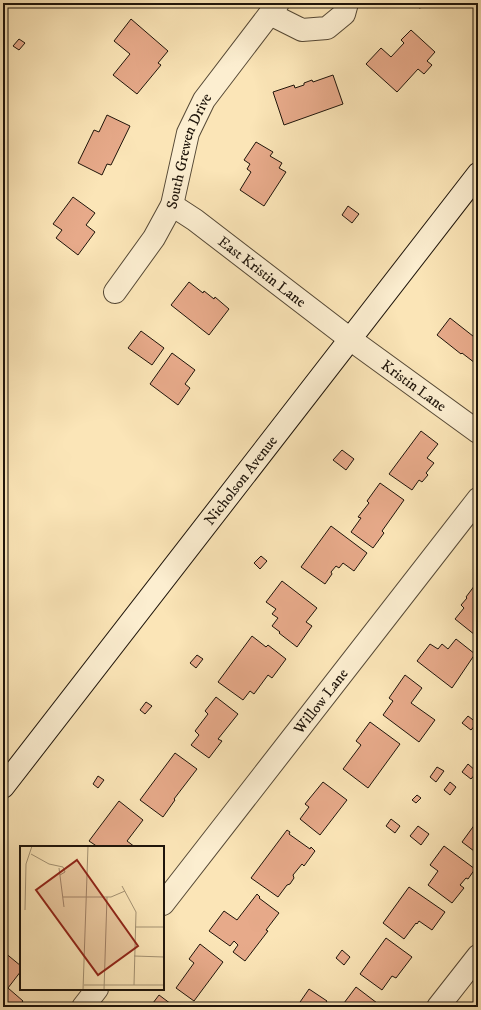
<svg xmlns="http://www.w3.org/2000/svg" width="481" height="1010" viewBox="0 0 481 1010" font-family="'IM FELL DW Pica',serif">
  <rect width="100%" height="100%" fill="#fbe5b7"/>
  <filter id="stains"><feTurbulence type="fractalNoise" baseFrequency=".005" numOctaves="4"/><feColorMatrix values="0 0 0 0 .2 0 0 0 0 .09 0 0 0 0 .02 0 0 0 .5 -.17"/></filter>
  <radialGradient id="worn" r=".72"><stop offset=".6" stop-color="#630" stop-opacity="0"/><stop offset="1" stop-color="#630" stop-opacity=".3"/></radialGradient>
  <path fill="#e7aa8a" stroke="#1e140a" d="M418,3H446L419,8Z
    M131,19L168,51L158,63L161,65L137,94L113,75L130,54L114,41Z
    M411,30L435,52L427,61L432,65L424,74L418,69L397,92L366,64L381,48L391,57L404,43L401,40Z
    M19,39L25,43L19,50L13,46Z
    M333,75L343,104L284,125L273,92L294,85L295,88L304,85V83L312,80L313,82Z
    M107,115L130,126L111,165L107,164L102,175L78,163L94,130L99,132Z
    M256,142L273,152L270,156L282,163L279,168L286,172L264,206L240,190L251,172L247,169L250,164L244,160Z
    M73,197L95,213L86,225L95,232L78,255L56,238L62,230L53,224Z
    M348,206L359,214L352,223L342,215Z
    M189,282L203,293L204,291L214,299L215,297L229,309L209,335L171,305Z
    M450,318L478,340V359L475,363L462,353L461,354L437,335Z
    M141,331L164,348L152,365L128,348Z
    M172,353L195,370L185,384L190,388L178,405L150,384Z
    M421,431L438,444L427,458L434,463L426,473L428,475L422,482L419,480L412,490L389,474Z
    M342,450L354,459L346,470L333,460Z
    M380,483L404,500L382,531L384,533L373,548L351,532L361,518L358,517L369,503L367,501Z
    M331,526L367,553L354,571L343,563L339,568L336,566L331,572L332,574L325,584L301,567Z
    M261,556L267,561L260,569L254,563Z
    M282,581L317,608L306,622L312,626L297,647L279,633L280,632L272,626L278,618L272,614L276,609L266,602Z
    M478,581V631L475,635L455,619L464,608L461,605L467,598L466,597Z
    M252,636L266,647L268,645L286,659L272,678L268,675L254,694L250,691L243,700L218,682Z
    M456,639L475,654L452,688L417,661L430,644L438,649L442,644L448,649Z
    M197,655L203,659L196,668L190,663Z
    M405,675L422,688L411,703L435,720L419,742L383,715L393,701L389,698Z
    M216,697L238,714L218,739L222,741L209,758L191,745L199,735L195,731L208,714L205,711Z
    M146,702L152,706L145,714L140,710Z
    M468,716L477,723L471,730L462,723Z
    M370,722L400,744L368,788L343,769L361,745L356,741Z
    M175,753L197,769L174,799L175,800L163,817L140,800Z
    M468,764L477,772L471,779L462,772Z
    M437,767L444,771L436,782L430,777Z
    M98,776L104,780L98,788L93,784Z
    M323,782L347,800L320,835L300,819L309,807L305,804Z
    M450,782L456,787L450,795L444,790Z
    M417,795L421,798L416,803L412,800Z
    M119,801L143,820L127,841L135,847H98L89,841Z
    M391,819L400,826L395,833L386,826Z
    M478,820V854L462,842Z
    M418,826L429,834L421,845L410,836Z
    M287,830L290,832L289,834L310,849L311,847L315,851L304,866L302,864L293,875L294,878L290,884L287,885L278,897L251,878Z
    M444,846L475,869L468,879L466,878L460,885L464,888L452,903L428,885L438,871L430,865Z
    M409,887L445,912L432,930L419,921L417,924L416,923L404,939L383,923Z
    M257,894L260,897L259,898L279,913L266,930L268,931L245,961L233,952L238,945L234,941L230,946L209,931L224,911L237,920Z
    M386,938L412,957L396,978L392,976L382,990L360,974Z
    M200,944L223,962L194,1001L176,988L194,963L189,959Z
    M342,950L350,957L344,965L336,958Z
    M4,952L21,966V971L8,988L23,1001L18,1007H3Z
    M356,987L377,1003L374,1007H341Z
    M309,989L327,1001L323,1007H300L298,1005Z
    M159,995L175,1007H150Z"/>
  <g fill="none" stroke-linecap="round" stroke-linejoin="round">
    <g stroke="#554835" stroke-width="24">
      <g id="street">
        <path d="M270,14L302,30L327,28L344,14L347,3"/>
        <path id="s1" d="M172,205L195,220L350,339L478,432"/>
        <path id="s2" d="M115,292L154,238L172,205L188,133L204,100L278,3"/>
        <path id="s3" d="M163,904L478,499"/>
        <path d="M83,1007L97,989"/>
        <path d="M438,1007L478,956"/>
      </g>
    </g>
    <g stroke="#1e140a" stroke-width="24">
      <g id="secondary">
        <path id="s4" d="M3,787L478,174"/>
      </g>
    </g>
    <use href="#street" stroke="#fceed0" stroke-width="22"/>
    <use href="#secondary" stroke="#fceed0" stroke-width="22"/>
  </g>
  <g text-anchor="middle" dominant-baseline="central" stroke-width="3" stroke-linejoin="round" paint-order="stroke">
    <g font-size="15" fill="#1e140a" stroke="#fceed0">
      <text stroke="none"><textPath href="#s2" startOffset="161">South Grewen Drive</textPath></text>
      <text stroke="none"><textPath href="#s1" startOffset="112">East Kristin Lane</textPath></text>
      <text stroke="none"><textPath href="#s1" startOffset="302">Kristin Lane</textPath></text>
      <text stroke="none"><textPath href="#s4" startOffset="388">Nicholson Avenue</textPath></text>
      <text stroke="none"><textPath href="#s3" startOffset="257">Willow Lane</textPath></text>
    </g>
  </g>
  <g transform="translate(20 846)">
    <rect width="144" height="144" fill="#fbe5b7"/>
    <path fill="none" stroke="#a39172" stroke-width="1" d="M11,8L29,18L43,21L45,26L40,29M39,22L44,61M102,40L116,66L114,139M43,51H91L105,45M5,64L6,18L12,0M115,81H144M114,110L144,111M64,139H144M63,144L68,0M84,144L87,51"/>
    <path fill="#8f2418" fill-opacity="0.15" stroke="#8f2418" stroke-width="2" d="M57,14L118,100L78,129L16,44Z"/>
    <rect width="144" height="144" fill="none" stroke="#1e140a" stroke-width="2"/>
  </g>
  <rect width="481" height="1010" fill="none" stroke="#fbe5b7" stroke-width="16"/>
  <rect x="4" y="4" width="473" height="1002" fill="none" stroke="#1e140a" stroke-width="2"/>
  <rect x="8" y="8" width="465" height="994" fill="none" stroke="#1e140a"/>
  <rect width="100%" height="100%" filter="url(#stains)"/>
  <rect width="100%" height="100%" fill="url(#worn)"/>
</svg>
